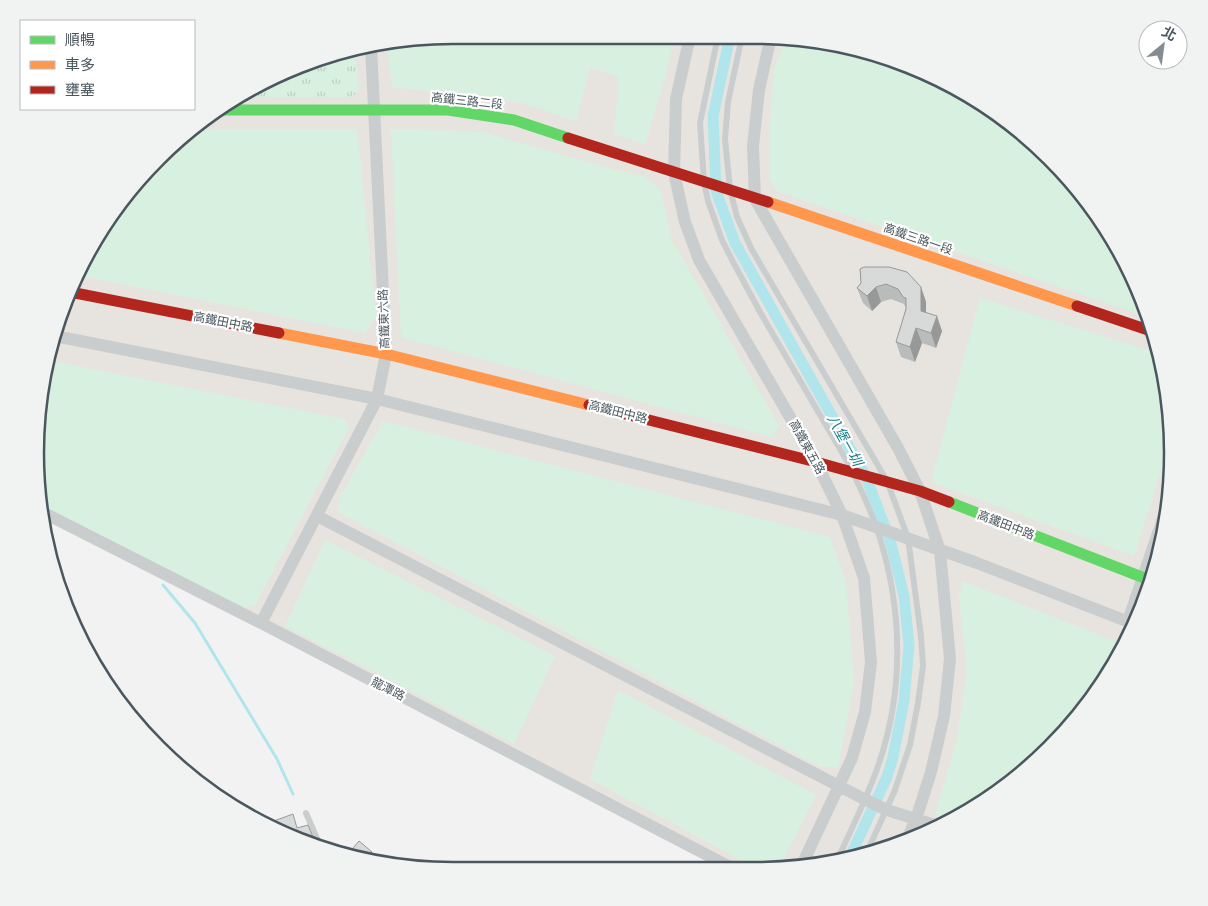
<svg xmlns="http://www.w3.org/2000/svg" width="1208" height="906" viewBox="0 0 1208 906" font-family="'DM Sans','Noto Sans TC',sans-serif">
  <defs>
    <pattern id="park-tufts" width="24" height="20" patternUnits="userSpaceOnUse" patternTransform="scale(1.25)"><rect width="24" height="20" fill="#d8f0df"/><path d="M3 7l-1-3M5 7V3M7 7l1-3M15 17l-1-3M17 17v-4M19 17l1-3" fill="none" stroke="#bbd0c2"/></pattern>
  </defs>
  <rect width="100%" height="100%" fill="#f2f2f2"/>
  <path fill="#e7e4e0" d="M453,35L782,36L863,49L987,105L1087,199L1130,268L1159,345L1172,426L1169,508L1151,588L1117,662L1069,729L1009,785L915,839L810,867L738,868L40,503L36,481L43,371L78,268L157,158L244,91L345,49Z"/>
  <path fill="#d8f0df" d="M453,35L675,36L664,81L645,144L614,134L619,77L590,67L576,121L523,103L392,87L387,44Z
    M787,37L863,49L987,105L1087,199L1130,268L1148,317L777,191L769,177L770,125L774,70Z
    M357,129L376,317L365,333L76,275L78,268L157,158L193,130Z
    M391,129L483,132L615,170L643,176L660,189L672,240L779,426L771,437L401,337Z
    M980,298L1160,354L1172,426V436L1134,556L931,482Z
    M47,360L344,419L349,427L255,605L241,608L41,507L36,481L43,371Z
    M383,421L830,537L846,583L854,681L838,768L819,766L338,512L340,497Z
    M325,540L555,656L514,744L285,626Z
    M962,581L1125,645L1117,662L1069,729L1009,785L949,820L935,815L957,739L967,672L959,598Z
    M618,690L816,795L779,868H756L590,779Z"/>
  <path fill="url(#park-tufts)" d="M355,48L359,91L351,97H236L244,91L345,49Z"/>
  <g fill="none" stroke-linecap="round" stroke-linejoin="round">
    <path stroke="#b0e5eb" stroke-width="3" d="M163,585L195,623L277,759L293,794"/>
    <path stroke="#b0e5eb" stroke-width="11" d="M730,36L713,116L716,191L735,243L866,477L890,540L904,596L909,645L904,701L893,757L887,777L850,857"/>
    <path stroke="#cacdce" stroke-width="6" d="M718,36L700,123L704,182L708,201L722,240L731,258L760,312L851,468
      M742,36L728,102L725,139L730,189L737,217L752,250L887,481L908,538L921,636L923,666L918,703L910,745L895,790L867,852
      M306,813L322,850
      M837,860C850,833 863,805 874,777C905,697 904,610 877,529C871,511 863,494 855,477"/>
    <path stroke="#cacdce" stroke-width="12" d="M690,36L676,99L674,173L685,222L699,260L816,462L842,515L864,578L871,662L865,712L852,758L801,867
      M771,36L759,90L753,146L755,199L898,448L920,491L940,551L950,659L944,716L931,772L916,819L906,842
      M55,336L377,399L842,515L977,563L1134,624
      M42,512L261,623L732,868
      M317,516L864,799L887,810L938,826
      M1128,621L1170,498
      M261,623L377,399L386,354L371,46"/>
    <path stroke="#63d668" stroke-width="11" d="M219,110H448L514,120L568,138
      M949,502L1152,581"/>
    <path stroke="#ff974d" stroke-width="11" d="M768,202L1077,306
      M279,333L386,354L589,405"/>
    <path stroke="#b3261e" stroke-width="11" d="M568,138L768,202
      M70,292L279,333
      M1077,306L1154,332
      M589,405L816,462L920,491L949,502"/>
  </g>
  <path fill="#babbbb" d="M860,269L921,287L926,302V313L942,331L936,348L922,343L915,362L901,357L896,342L906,308L904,304L891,299L881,302L872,311L863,303L857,288L861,283Z
    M274,828H298L318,849Z"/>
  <path fill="#979999" d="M876,287L881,302L872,311L867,296Z
    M921,287L926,302V326L921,311Z
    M937,316L942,331L936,348L931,333Z
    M916,328L922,343L915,362L910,347Z
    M372,852L374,860L367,858Z"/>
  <path fill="#d8dada" stroke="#979999" d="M864,267H889L907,272L921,287V311L937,316L931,333L916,328L910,347L896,342L906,309V298L903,297L898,289L886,284L876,287L867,296L857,288L861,283L860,269Z
    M293,814L297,828L308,825L318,849L298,839L294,830L284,833L274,828L271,822Z
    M359,841L372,852L367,858L347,855Z"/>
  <g text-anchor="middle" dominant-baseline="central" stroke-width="4.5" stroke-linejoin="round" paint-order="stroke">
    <g font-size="12" fill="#4a575e" stroke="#fff">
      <text transform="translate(467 101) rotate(6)">高鐵三路二段</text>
      <text transform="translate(918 239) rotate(19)">高鐵三路一段</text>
      <text transform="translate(384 319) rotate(-92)">高鐵東六路</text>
      <text transform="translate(223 322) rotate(11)">高鐵田中路</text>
      <text transform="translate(618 412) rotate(14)">高鐵田中路</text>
      <text transform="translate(807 447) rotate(61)">高鐵東五路</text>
      <text transform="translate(1006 525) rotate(21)">高鐵田中路</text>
      <text transform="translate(388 689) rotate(27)">龍潭路</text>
    </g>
    <g font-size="14" font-style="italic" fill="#147d88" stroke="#fff">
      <text transform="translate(845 440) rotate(61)">八堡一圳</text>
    </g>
  </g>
  <path d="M0 0H1208V906H0ZM453 44H755A409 409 0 0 1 1164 453V453A409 409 0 0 1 755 862H453A409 409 0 0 1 44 453V453A409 409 0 0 1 453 44Z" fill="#f1f2f2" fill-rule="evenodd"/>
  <path fill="none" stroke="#4a575e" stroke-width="2.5" d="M453 44H755A409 409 0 0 1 1164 453V453A409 409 0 0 1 755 862H453A409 409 0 0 1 44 453V453A409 409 0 0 1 453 44Z"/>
  <rect x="20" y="20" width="175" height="90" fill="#ffffff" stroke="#b7bcbf"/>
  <rect x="30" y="36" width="25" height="8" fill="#63d668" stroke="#b7bcbf"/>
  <text x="65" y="45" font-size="15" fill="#4a575e">順暢</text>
  <rect x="30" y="61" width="25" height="8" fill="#ff974d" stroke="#b7bcbf"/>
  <text x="65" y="70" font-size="15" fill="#4a575e">車多</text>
  <rect x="30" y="86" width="25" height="8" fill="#b3261e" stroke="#b7bcbf"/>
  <text x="65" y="95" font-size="15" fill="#4a575e">壅塞</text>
  <g transform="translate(1163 45) rotate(29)"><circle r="24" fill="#ffffff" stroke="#b7bcbf"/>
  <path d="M0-4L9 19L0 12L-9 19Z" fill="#858d92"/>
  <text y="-8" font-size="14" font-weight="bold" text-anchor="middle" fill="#4a575e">北</text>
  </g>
</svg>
